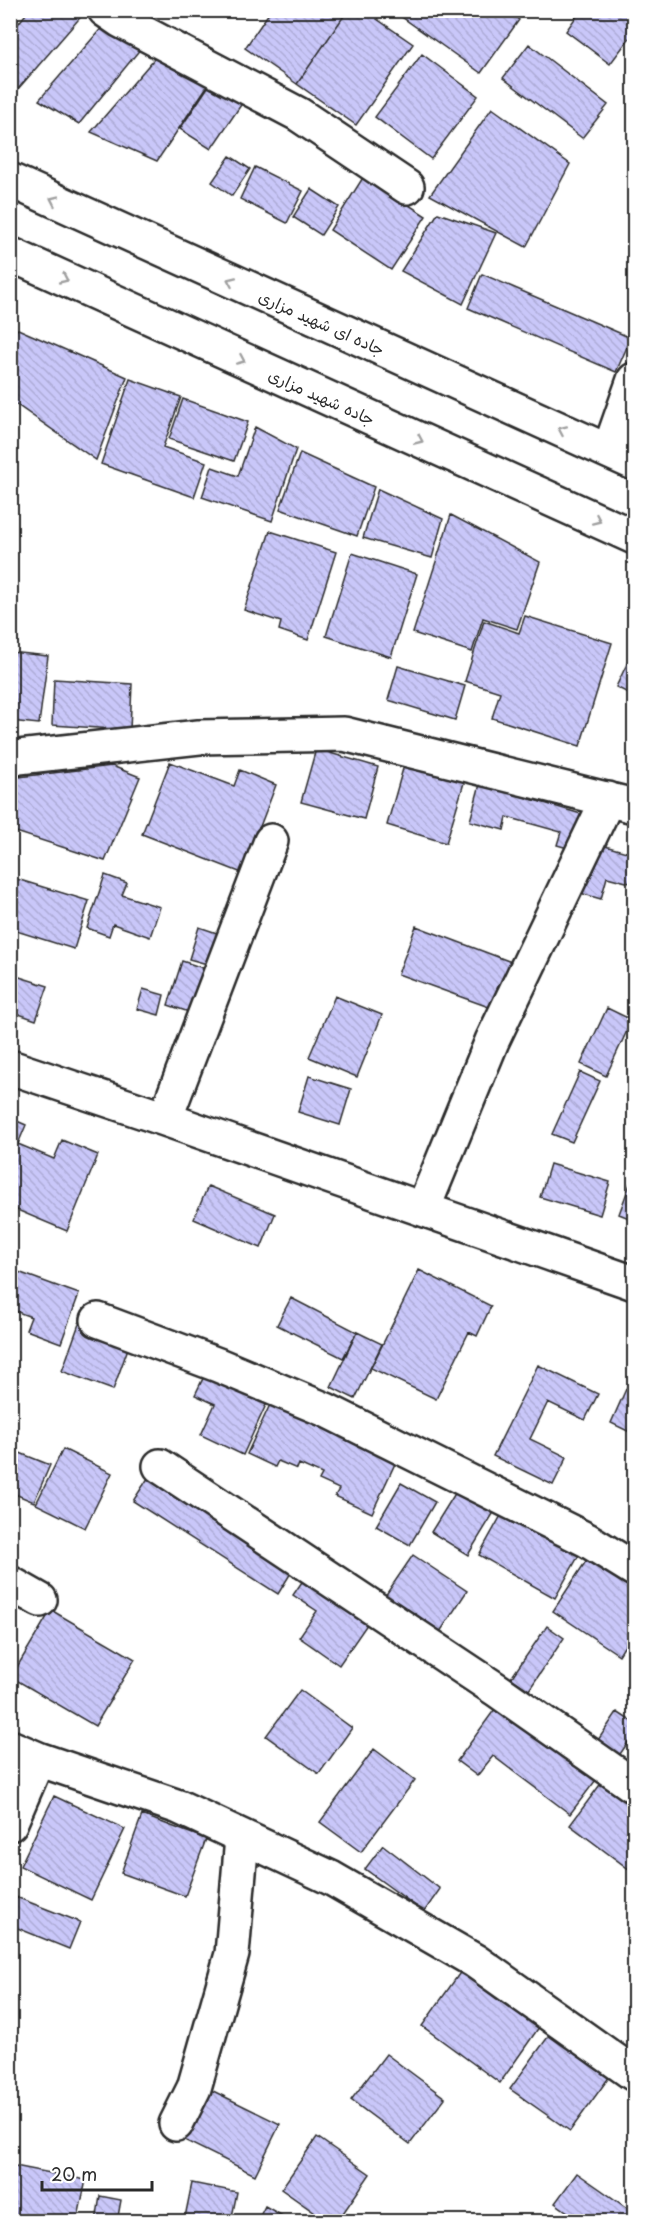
<svg xmlns="http://www.w3.org/2000/svg" width="645" height="2232" viewBox="0 0 645 2232" font-family="'Playpen Sans','Playpen Sans Arabic',sans-serif">
  <defs>
    <pattern id="building-back-hatch" width="6" height="6" patternUnits="userSpaceOnUse" patternTransform="scale(1.5)"><rect width="6" height="6" fill="#c9c7f9"/><path d="M-1 5l2 2M0 0l6 6M5-1l2 2" fill="none" stroke="#adabd6"/></pattern>
  </defs>
  <rect width="100%" height="100%" fill="#fff"/>
  <filter id="ink" filterUnits="userSpaceOnUse"><feTurbulence type="fractalNoise" baseFrequency=".0167" numOctaves="2"/><feDisplacementMap in="SourceGraphic" scale="12" xChannelSelector="R" yChannelSelector="G"/><feConvolveMatrix kernelMatrix="1 2 1 2 8 2 1 2 1" color-interpolation-filters="sRGB"/></filter>
  <g filter="url(#ink)">
    <path fill="url(#building-back-hatch)" stroke="#2b2b2b" stroke-width="1.5" d="M29,10L85,12L11,97L10,34Z
      M271,10H348L297,84L245,48Z
      M348,10H380L382,12L377,19L413,44L356,125L297,84Z
      M402,10H506L519,20L481,73L399,15Z
      M581,10H634V32L610,64L566,31Z
      M105,24L142,47L79,124L39,100Z
      M529,44L608,105L582,138L503,78Z
      M160,52L210,82L157,161L91,132Z
      M422,54L478,96L431,159L375,117Z
      M212,81L243,102L211,149L180,129Z
      M492,108L570,164L526,247L430,195Z
      M230,156L250,169L232,196L212,182Z
      M255,167L303,191L287,223L240,199Z
      M364,176L426,216L391,270L330,230Z
      M311,189L339,207L321,235L293,217Z
      M438,213L496,233L463,304L401,271Z
      M482,274L631,338L616,372L468,308Z
      M18,329L127,377L96,460L10,400V336Z
      M130,379L181,397L163,447L206,462L194,497L101,464Z
      M183,399L248,422L234,461L169,439Z
      M255,427L296,449L272,521L202,497L212,467L238,476Z
      M300,453L374,487L357,536L280,509Z
      M378,489L443,519L432,558L363,538Z
      M451,515L540,562L517,629L483,618L472,652L413,633Z
      M270,531L336,552L308,640L279,630L281,622L244,610Z
      M352,553L417,574L391,657L326,636Z
      M525,616L612,643L580,746L492,718L500,692L465,681L484,621L519,633Z
      M634,649V696L616,687Z
      M10,652L48,656L39,724L10,721Z
      M398,666L465,686L455,720L388,700Z
      M54,679L132,684L130,730L52,725Z
      M316,749L378,767L364,819L301,802Z
      M406,758L466,776L446,843L387,825Z
      M170,762L234,786L240,770L276,785L242,873L142,834Z
      M112,766L140,777L105,861L10,830V778Z
      M480,784L591,817L575,850L557,845L561,832L507,817L504,830L470,821Z
      M594,843L634,854V884L607,877L601,899L580,893Z
      M105,875L127,883L122,895L160,907L150,937L113,924L109,936L87,928Z
      M10,877L89,901L74,949L10,929Z
      M416,926L514,963L497,1010L398,974Z
      M199,927L220,934L211,965L189,959Z
      M182,961L206,969L192,1013L168,1005Z
      M10,974L48,986L36,1020L10,1011Z
      M143,989L164,995L159,1015L137,1009Z
      M335,996L382,1015L357,1077L309,1057Z
      M607,1008L632,1020L606,1076L581,1064Z
      M580,1072L600,1081L572,1142L552,1134Z
      M309,1076L351,1089L340,1125L298,1112Z
      M10,1118L26,1125L18,1144L54,1159L62,1140L98,1155L67,1231L10,1207Z
      M550,1164L610,1182L600,1215L540,1197Z
      M634,1173V1220L619,1214Z
      M208,1186L275,1214L261,1248L194,1219Z
      M10,1269L79,1294L61,1343L26,1330L31,1317L10,1309Z
      M419,1270L491,1306L477,1336L469,1332L436,1399L371,1368Z
      M291,1298L357,1332L343,1358L277,1325Z
      M80,1321L131,1340L113,1390L62,1371Z
      M357,1332L382,1344L355,1399L331,1387Z
      M538,1365L598,1394L585,1420L548,1402L530,1439L567,1457L553,1485L493,1456Z
      M208,1368L270,1396L243,1455L201,1435L215,1404L195,1395Z
      M634,1371V1434L611,1423Z
      M274,1396L399,1455L372,1513L335,1496L339,1489L319,1480L322,1474L299,1464L297,1469L278,1461L275,1467L247,1454Z
      M10,1449L50,1465L34,1502L10,1492Z
      M63,1449L112,1473L85,1528L36,1504Z
      M150,1475L294,1568L278,1594L133,1501Z
      M401,1483L435,1502L410,1545L376,1526Z
      M459,1487L496,1509L468,1555L431,1532Z
      M508,1503L573,1540L568,1549L579,1555L555,1598L479,1555Z
      M413,1555L467,1591L440,1632L385,1596Z
      M588,1558L634,1589V1631L619,1655L553,1611Z
      M306,1576L370,1620L339,1665L299,1637L317,1611L293,1595Z
      M51,1610L135,1659L95,1726L11,1677Z
      M547,1626L564,1638L529,1690L511,1678Z
      M300,1690L352,1728L319,1774L266,1736Z
      M500,1702L599,1776L570,1814L493,1756L477,1776L457,1761Z
      M617,1712L634,1723V1734L618,1757L596,1743Z
      M374,1749L415,1780L361,1852L320,1822Z
      M10,1758L20,1762L10,1785Z
      M602,1782L634,1806V1873L570,1825Z
      M54,1796L125,1829L91,1900L20,1866Z
      M142,1815L206,1839L185,1896L121,1873Z
      M383,1845L440,1889L424,1912L365,1869Z
      M16,1897L80,1922L69,1949L10,1925V1912Z
      M464,1967L542,2023L500,2083L422,2026Z
      M553,2030L613,2072L570,2131L510,2089Z
      M386,2054L445,2098L410,2144L351,2100Z
      M209,2089L280,2124L255,2175L184,2140Z
      M317,2137L370,2174L337,2222H328L281,2189Z
      M10,2165L86,2180L77,2222H10Z
      M577,2173L634,2213V2222H582L555,2203Z
      M192,2183L237,2192L231,2222H184Z
      M100,2196L121,2200L117,2222H96Z
      M265,2206L293,2222H257Z"/>
    <g fill="none" stroke-linecap="round" stroke-linejoin="round">
      <g stroke="#2b2b2b" stroke-width="38">
        <path id="minor" d="M105,10L121,21L298,114L407,187
          M609,451L634,380
          M10,758L199,737L344,734L634,806
          M10,1067L165,1119L634,1283
          M165,1119L271,841
          M423,1209L492,1041L608,799
          M98,1320L218,1365L326,1410L587,1540L634,1569
          M160,1466L497,1690L634,1786
          M10,1583L40,1600
          M10,1747L38,1759L179,1807L331,1878L475,1961L634,2074
          M10,1824L38,1759
          M176,2124L194,2088L232,1954L242,1838"/>
      </g>
      <g stroke="#2b2b2b" stroke-width="38">
        <path id="major" d="M10,180L634,463
          M10,254L634,537"/>
      </g>
      <use href="#minor" stroke="#fff" stroke-width="33"/>
      <use href="#major" stroke="#fff" stroke-width="33"/>
    </g>
    <defs><path id="oneway-chevron" d="M-2-3.5L2.5 0L-2 3.5" fill="none" stroke-width="1.6" stroke-linecap="round" stroke-linejoin="round" transform="scale(1.5)"/></defs>
    <g stroke="#a0a0a0">
      <use href="#oneway-chevron" transform="translate(54 200) rotate(-155)"/>
      <use href="#oneway-chevron" transform="translate(64 279) rotate(25)"/>
      <use href="#oneway-chevron" transform="translate(231 281) rotate(-156)"/>
      <use href="#oneway-chevron" transform="translate(241 360) rotate(24)"/>
      <use href="#oneway-chevron" transform="translate(562 430) rotate(-156)"/>
      <use href="#oneway-chevron" transform="translate(419 440) rotate(24)"/>
      <use href="#oneway-chevron" transform="translate(597 520) rotate(24)"/>
    </g>
  </g>
  <g text-anchor="middle" dominant-baseline="central" stroke-width="5" stroke-linejoin="round" paint-order="stroke">
    <g font-size="16" fill="#2b2b2b" stroke="#fff">
      <text transform="translate(322 322) rotate(24)">جاده ای شهید مزاری</text>
      <text transform="translate(322 396) rotate(24)">جاده شهید مزاری</text>
    </g>
  </g>
  <rect width="645" height="2232" fill="none" stroke="#fff" stroke-width="36"/>
  <rect x="18" y="18" width="609" height="2196" fill="none" stroke="#2b2b2b" stroke-width="2" filter="url(#ink)"/>
  <path d="M42 2181v9h110v-9" fill="none" stroke="#2b2b2b" stroke-width="3"/>
  <text x="51" y="2181" font-size="18" fill="#2b2b2b" stroke="#ffffff" stroke-width="4.5" paint-order="stroke">20 m</text>
</svg>
